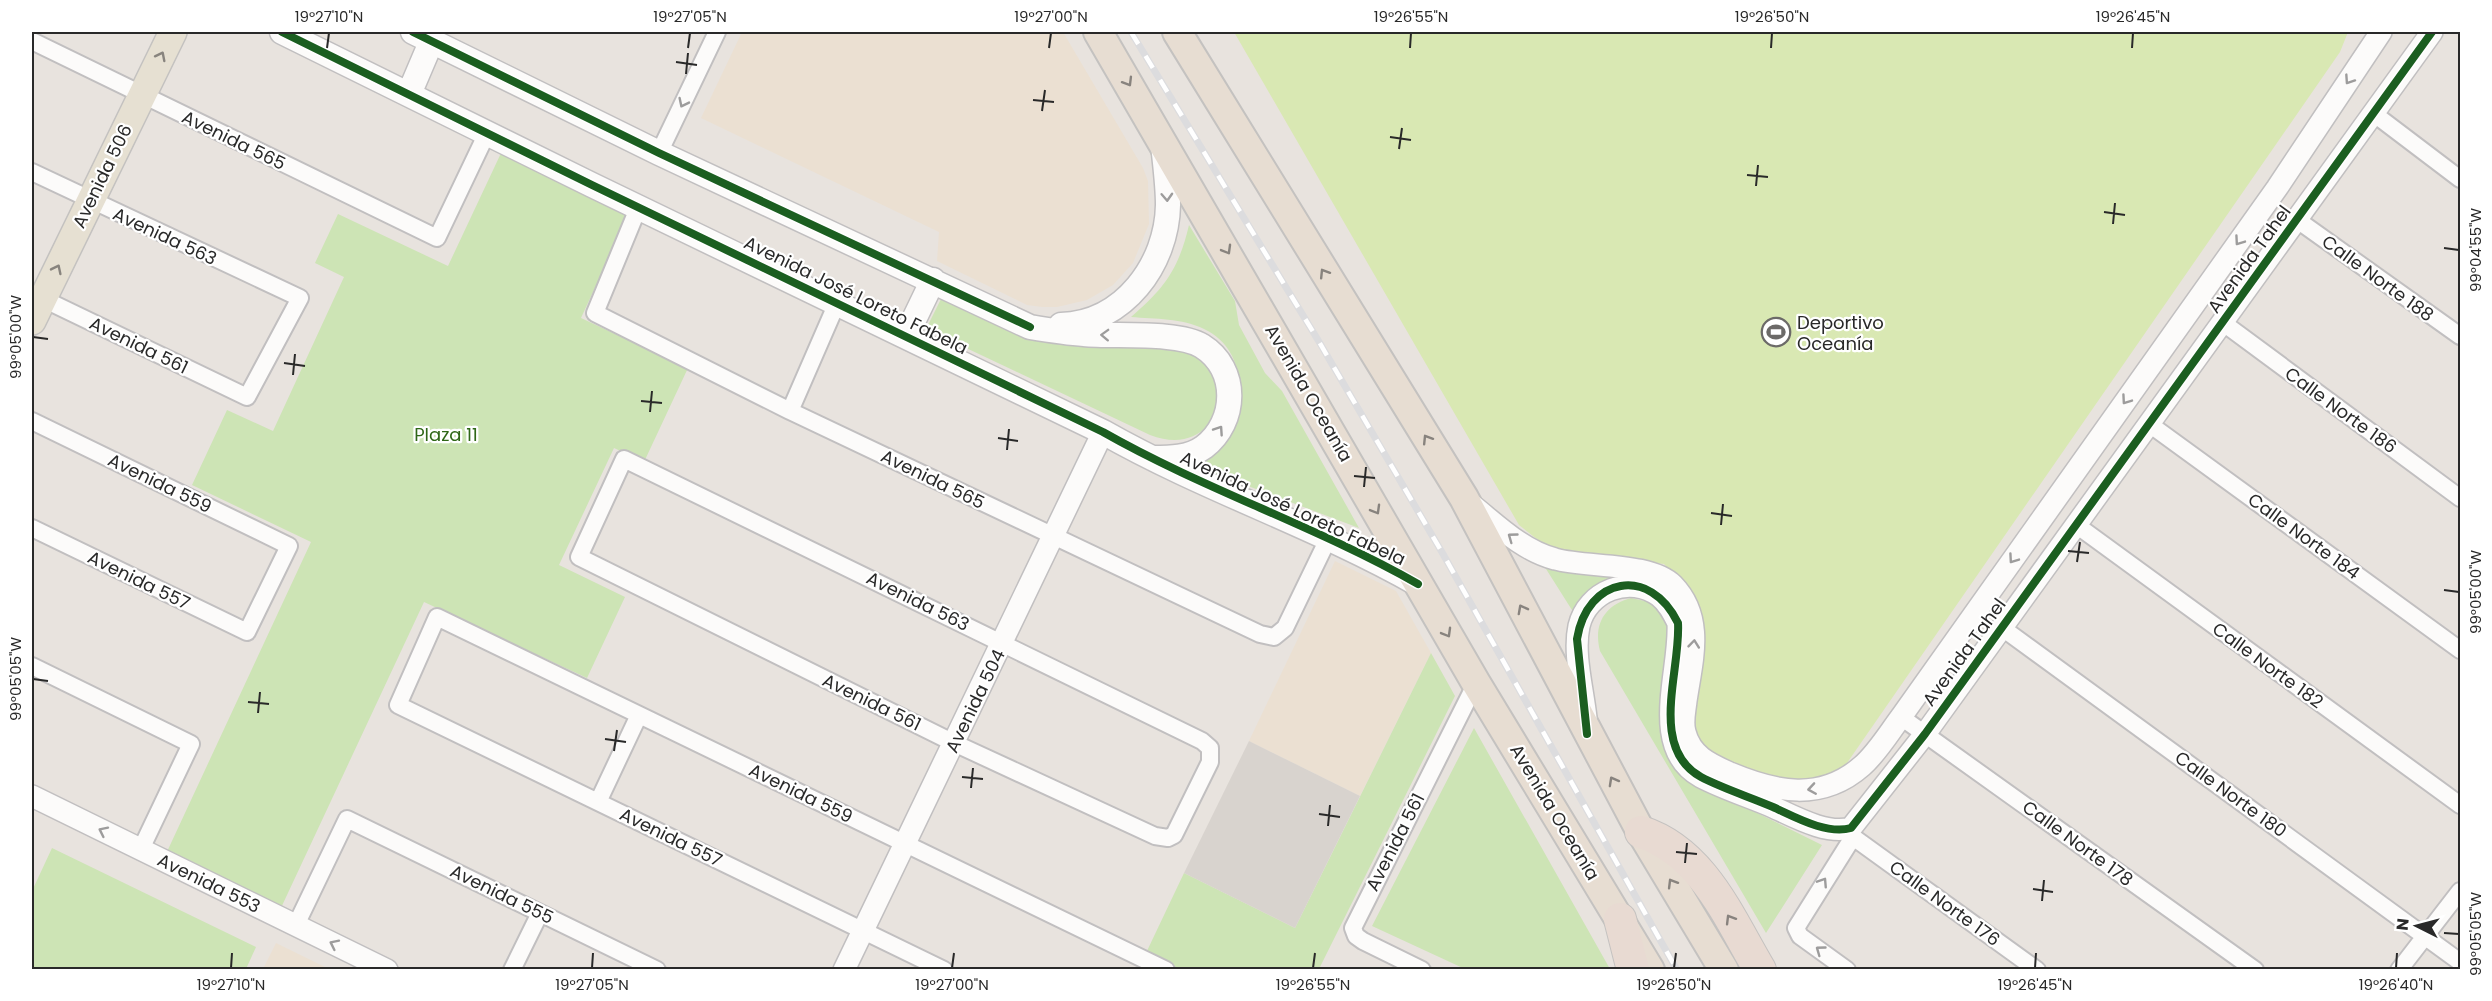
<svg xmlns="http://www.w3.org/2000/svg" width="2492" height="1001" viewBox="0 0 2492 1001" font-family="Poppins,sans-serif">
  <rect width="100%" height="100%" fill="#e8e3de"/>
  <path fill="#ebe0d2" d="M742,32H1063L1143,168L1148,181L1149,224L1133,263L1113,285L1087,300L1057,307H1042L1027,305L937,261L939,232L701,118Z
    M1335,561L1396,591L1431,653L1360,796L1249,741Z
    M276,943L329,969H263Z"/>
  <path fill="#cde4b5" d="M502,151L630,212L581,318L688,368L644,462L614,448L559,565L625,597L587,678L424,602L280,910L165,856L311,542L192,485L227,410L273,431L344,277L315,263L338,214L448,266Z
    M1189,225L1235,301L1239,325L1265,373L1282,391L1359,528L1195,466C1238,437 1262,357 1204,329C1182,318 1155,319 1131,317C1165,288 1179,268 1189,225Z
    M941,299L1014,331L1184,349C1246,374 1218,462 1150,435L926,329Z
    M1541,561L1630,576L1577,618Z
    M1631,598L1654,603L1670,620L1685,777L1822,845L1766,933L1600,651C1593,624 1605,605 1631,598Z
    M1431,653L1455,696L1319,969H1180L1146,953L1184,873L1295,928Z
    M1474,728L1610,969H1465L1372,926Z
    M52,848L256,947L246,969H32V891Z"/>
  <path fill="#d9e8b3" d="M1234,32H2348L2340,52L1847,763L1832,775L1806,783L1779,780L1712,755L1700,742L1694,725L1701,631L1692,595L1664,564L1564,553L1538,540L1519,525Z"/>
  <path fill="#d8d3ce" d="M1249,741L1360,796L1295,928L1184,873Z"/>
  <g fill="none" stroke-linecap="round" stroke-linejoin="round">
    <g stroke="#c1bfc0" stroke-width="20">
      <path id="minor" d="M32,41L437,238L487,133
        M2373,113L2460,179
        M659,153L717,32
        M32,172L300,298L247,397L35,295
        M639,206L595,313L790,411L1260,634L1274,637L1285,628L1329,537
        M2296,219L2460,336
        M2222,322L2460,498
        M790,411L837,303
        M32,421L289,546L247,632L32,528
        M2148,423L2460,650
        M624,459L1202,741L1210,748V762L1174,835L1168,838L1155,836L954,743L579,557Z
        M2075,524L2460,805
        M2001,627L2460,962
        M32,666L191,744L141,849
        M1901,717L2255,970
        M598,802L639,715
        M1853,837L2037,970
        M296,925L347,819L657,970
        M512,970L540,913
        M944,970L398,705L437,617L1166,970
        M1422,970L1363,941L1356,936L1353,928L1476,683
        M1847,970L1800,936L1796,928L1853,837
        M2399,970L2460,891"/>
    </g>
    <g stroke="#c1bfc0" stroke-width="24">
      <path id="tertiary" d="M1472,505C1497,525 1523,551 1555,559C1587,568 1650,562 1673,585C1705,618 1692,660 1686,701C1685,711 1682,722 1685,732C1691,756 1710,764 1730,773C1775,792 1821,802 1862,766C1877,753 1889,733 1901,717L2277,188L2381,32
        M1586,718C1583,689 1573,654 1579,626C1587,591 1630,574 1659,596C1668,603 1673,613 1678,623C1681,670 1648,748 1701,777C1724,789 1750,797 1773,807C1795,817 1827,835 1851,828L1925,734L2432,32
        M32,796L387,970
        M844,970L1103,432"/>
    </g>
    <g stroke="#c1bfc0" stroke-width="27">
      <path id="secondary" d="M282,32L592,185L1103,432C1205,490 1316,526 1418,584
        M413,32L659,153L1030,327C1048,330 1066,333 1084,334C1114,337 1178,331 1202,346C1239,369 1237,422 1204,447C1189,458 1170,458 1152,458
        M409,94L432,40
        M1061,325C1124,323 1167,264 1168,205C1168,185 1165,164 1163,144
        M906,336L933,280"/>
    </g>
    <g stroke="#c4c2c0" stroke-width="30">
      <path id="primary" d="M32,321L173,32"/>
    </g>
    <g stroke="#c4c2c0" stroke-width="32">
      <path id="trunk" d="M1098,32L1476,683L1650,970
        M1177,32L1464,498L1641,832L1724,970"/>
    </g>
    <g stroke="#c4c2c0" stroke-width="34">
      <path id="motorway" d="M1641,832C1703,852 1729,918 1760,970
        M1620,919L1633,970"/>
    </g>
    <use href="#minor" stroke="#fcfbfa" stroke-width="16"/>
    <use href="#tertiary" stroke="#fcfbfa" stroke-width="21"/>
    <use href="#secondary" stroke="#fcfbfa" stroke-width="24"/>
    <use href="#primary" stroke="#e6e0d2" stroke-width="27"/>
    <use href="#trunk" stroke="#e7ddd2" stroke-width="28"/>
    <use href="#motorway" stroke="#e8dad2" stroke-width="32"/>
    <g stroke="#dcdcde" stroke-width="7">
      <path id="rail" d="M1131,32L1318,340L1443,554L1677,970"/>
    </g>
    <use href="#rail" stroke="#fff" stroke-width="4.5" stroke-dasharray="14" stroke-linecap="butt"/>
    <g stroke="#fff" stroke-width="11">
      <path id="cycleway" d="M282,32L592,185L1103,432C1205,490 1316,526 1418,584
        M413,32L659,153L1030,327
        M1587,734L1577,639C1587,577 1650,565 1678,623C1681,670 1648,748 1701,777C1724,789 1750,797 1773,807C1795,817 1827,835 1851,828L1925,734L2432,32"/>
    </g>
    <use href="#cycleway" stroke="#1b5e20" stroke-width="8"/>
  </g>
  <defs><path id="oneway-chevron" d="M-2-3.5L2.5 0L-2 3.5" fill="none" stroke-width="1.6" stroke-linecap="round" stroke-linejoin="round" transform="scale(1.5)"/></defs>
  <g stroke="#88847e">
    <use href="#oneway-chevron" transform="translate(161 56) rotate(-63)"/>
    <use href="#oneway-chevron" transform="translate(57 269) rotate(-64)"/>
  </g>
  <g stroke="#9d9c9c">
    <use href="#oneway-chevron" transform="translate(2349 80) rotate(124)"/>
    <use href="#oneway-chevron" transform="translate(683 103) rotate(116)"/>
    <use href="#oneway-chevron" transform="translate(1167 197) rotate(87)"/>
    <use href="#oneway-chevron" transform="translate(2239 241) rotate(125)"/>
    <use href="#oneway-chevron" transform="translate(1105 335) rotate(-178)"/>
    <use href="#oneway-chevron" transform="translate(2126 400) rotate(125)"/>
    <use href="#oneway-chevron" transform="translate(1219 430) rotate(-56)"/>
    <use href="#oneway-chevron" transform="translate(1512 537) rotate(-144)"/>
    <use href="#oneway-chevron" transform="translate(2013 559) rotate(125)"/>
    <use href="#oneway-chevron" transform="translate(1694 644) rotate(-84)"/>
    <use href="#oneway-chevron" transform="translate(1812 789) rotate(171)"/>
    <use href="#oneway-chevron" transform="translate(103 831) rotate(-154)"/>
    <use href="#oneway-chevron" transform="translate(1823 882) rotate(-57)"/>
    <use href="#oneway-chevron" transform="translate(334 944) rotate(-154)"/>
    <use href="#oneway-chevron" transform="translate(1820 950) rotate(-144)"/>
  </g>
  <g stroke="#88837e">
    <use href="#oneway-chevron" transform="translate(1128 82) rotate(59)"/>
    <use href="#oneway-chevron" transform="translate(1227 250) rotate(60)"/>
    <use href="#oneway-chevron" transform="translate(1324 273) rotate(-122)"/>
    <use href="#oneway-chevron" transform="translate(1427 439) rotate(-122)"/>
    <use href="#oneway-chevron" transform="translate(1376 510) rotate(60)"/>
    <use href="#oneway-chevron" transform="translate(1522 609) rotate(-118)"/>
    <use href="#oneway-chevron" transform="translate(1447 633) rotate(60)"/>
    <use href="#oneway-chevron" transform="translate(1613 781) rotate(-119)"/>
    <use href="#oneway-chevron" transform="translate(1672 883) rotate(-121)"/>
  </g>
  <use stroke="#88827e" href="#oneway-chevron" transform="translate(1730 919) rotate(-121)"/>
  <path fill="none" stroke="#292929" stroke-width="2" d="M327,48L329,33M688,48L690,33M1049,48L1051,33M1410,48L1411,33M1771,48L1772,33M2132,48L2133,33M676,62L697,65M686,74L688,53M1033,100L1054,102M1042,111L1045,90M1390,137L1411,140M1399,149L1402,128M1747,175L1768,177M1756,186L1758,165M2104,212L2125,215M2113,224L2115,203M2444,248L2459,250M33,337L48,339M284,363L305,366M293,375L295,354M641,401L662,403M650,412L652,391M998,438L1018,441M1007,450L1009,429M1354,476L1375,478M1364,487L1366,467M1711,513L1732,516M1721,525L1723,504M2068,551L2089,553M2077,562L2080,542M2444,590L2459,592M33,679L48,681M248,702L269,704M258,713L260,692M605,739L626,742M614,751L617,730M962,777L983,779M971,788L973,768M1319,814L1340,817M1328,826L1330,805M1676,852L1697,854M1685,863L1687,843M2033,889L2053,892M2042,901L2044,880M2444,933L2459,934M231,968L232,953M592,968L593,953M952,968L954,953M1313,968L1315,953M1674,968L1676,953M2035,968L2036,953M2396,968L2397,953"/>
  <defs>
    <g id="stadium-ring" transform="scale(1.5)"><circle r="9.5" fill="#fff" stroke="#6c6a68" stroke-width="1.5"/><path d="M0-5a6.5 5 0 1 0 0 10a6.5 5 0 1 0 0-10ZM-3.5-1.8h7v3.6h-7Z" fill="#6c6a68"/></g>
  </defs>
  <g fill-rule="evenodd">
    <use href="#stadium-ring" x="1776" y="332"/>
  </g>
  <g text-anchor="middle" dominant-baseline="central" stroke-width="4.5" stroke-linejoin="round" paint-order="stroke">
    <g font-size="18" fill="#292929" stroke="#fff">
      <text transform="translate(234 140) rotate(26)">Avenida 565</text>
      <text transform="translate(102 176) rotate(-64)">Avenida 506</text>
      <text transform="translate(165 236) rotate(25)">Avenida 563</text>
      <text transform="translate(2249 259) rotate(-54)">Avenida Tahel</text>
      <text transform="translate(2378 278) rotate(36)">Calle Norte 188</text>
      <text transform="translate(856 295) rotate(26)">Avenida José Loreto Fabela</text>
      <text transform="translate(139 345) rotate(26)">Avenida 561</text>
      <text transform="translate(1309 393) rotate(60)">Avenida Oceanía</text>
      <text transform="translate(2341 410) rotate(36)">Calle Norte 186</text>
      <text transform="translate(933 479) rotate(26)">Avenida 565</text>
      <text transform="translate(160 483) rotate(26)">Avenida 559</text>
      <text transform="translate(1293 508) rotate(25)">Avenida José Loreto Fabela</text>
      <text transform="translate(2304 536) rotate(36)">Calle Norte 184</text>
      <text transform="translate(139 580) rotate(26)">Avenida 557</text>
      <text transform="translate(918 601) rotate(26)">Avenida 563</text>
      <text transform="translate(1964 652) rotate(-54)">Avenida Tahel</text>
      <text transform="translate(2268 665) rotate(36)">Calle Norte 182</text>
      <text transform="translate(975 701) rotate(-64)">Avenida 504</text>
      <text transform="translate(872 702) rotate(26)">Avenida 561</text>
      <text transform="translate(801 793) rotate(26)">Avenida 559</text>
      <text transform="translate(2231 794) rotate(36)">Calle Norte 180</text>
      <text transform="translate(1555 812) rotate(59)">Avenida Oceanía</text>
      <text transform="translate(671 837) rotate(26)">Avenida 557</text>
      <text transform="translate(1395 842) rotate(-63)">Avenida 561</text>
      <text transform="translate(2078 843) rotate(36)">Calle Norte 178</text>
      <text transform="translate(209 883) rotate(26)">Avenida 553</text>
      <text transform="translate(502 894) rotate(26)">Avenida 555</text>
      <text transform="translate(1945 903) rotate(36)">Calle Norte 176</text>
    </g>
    <g font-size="18" fill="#292929" stroke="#fff" text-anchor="start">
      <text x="1797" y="322">Deportivo<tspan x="1797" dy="21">Oceanía</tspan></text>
    </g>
    <g font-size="18" fill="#2f6717" stroke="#fff">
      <text x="446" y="434">Plaza 11</text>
    </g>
  </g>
  <rect width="2492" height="1001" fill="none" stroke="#ffffff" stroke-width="66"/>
  <g transform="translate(2417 926) rotate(276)" stroke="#ffffff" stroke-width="4.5" paint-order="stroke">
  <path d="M0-4.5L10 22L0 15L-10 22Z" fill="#292929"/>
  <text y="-9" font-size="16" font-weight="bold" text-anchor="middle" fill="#292929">N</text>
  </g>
  <rect x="33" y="33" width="2426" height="935" fill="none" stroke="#292929" stroke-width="2"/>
  <g font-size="15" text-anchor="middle" fill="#292929">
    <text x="329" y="22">19°27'10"N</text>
    <text x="690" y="22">19°27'05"N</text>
    <text x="1051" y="22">19°27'00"N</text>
    <text x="1411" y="22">19°26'55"N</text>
    <text x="1772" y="22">19°26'50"N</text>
    <text x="2133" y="22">19°26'45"N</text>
    <text transform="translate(2476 250) rotate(-90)" y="5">99°04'55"W</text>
    <text transform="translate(16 337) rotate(-90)" y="5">99°05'00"W</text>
    <text transform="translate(2476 592) rotate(-90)" y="5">99°05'00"W</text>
    <text transform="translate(16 679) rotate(-90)" y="5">99°05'05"W</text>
    <text transform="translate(2476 934) rotate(-90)" y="5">99°05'05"W</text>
    <text x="231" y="990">19°27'10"N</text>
    <text x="592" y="990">19°27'05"N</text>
    <text x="952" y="990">19°27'00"N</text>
    <text x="1313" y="990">19°26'55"N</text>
    <text x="1674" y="990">19°26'50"N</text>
    <text x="2035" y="990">19°26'45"N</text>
    <text x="2396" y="990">19°26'40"N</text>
  </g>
</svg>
